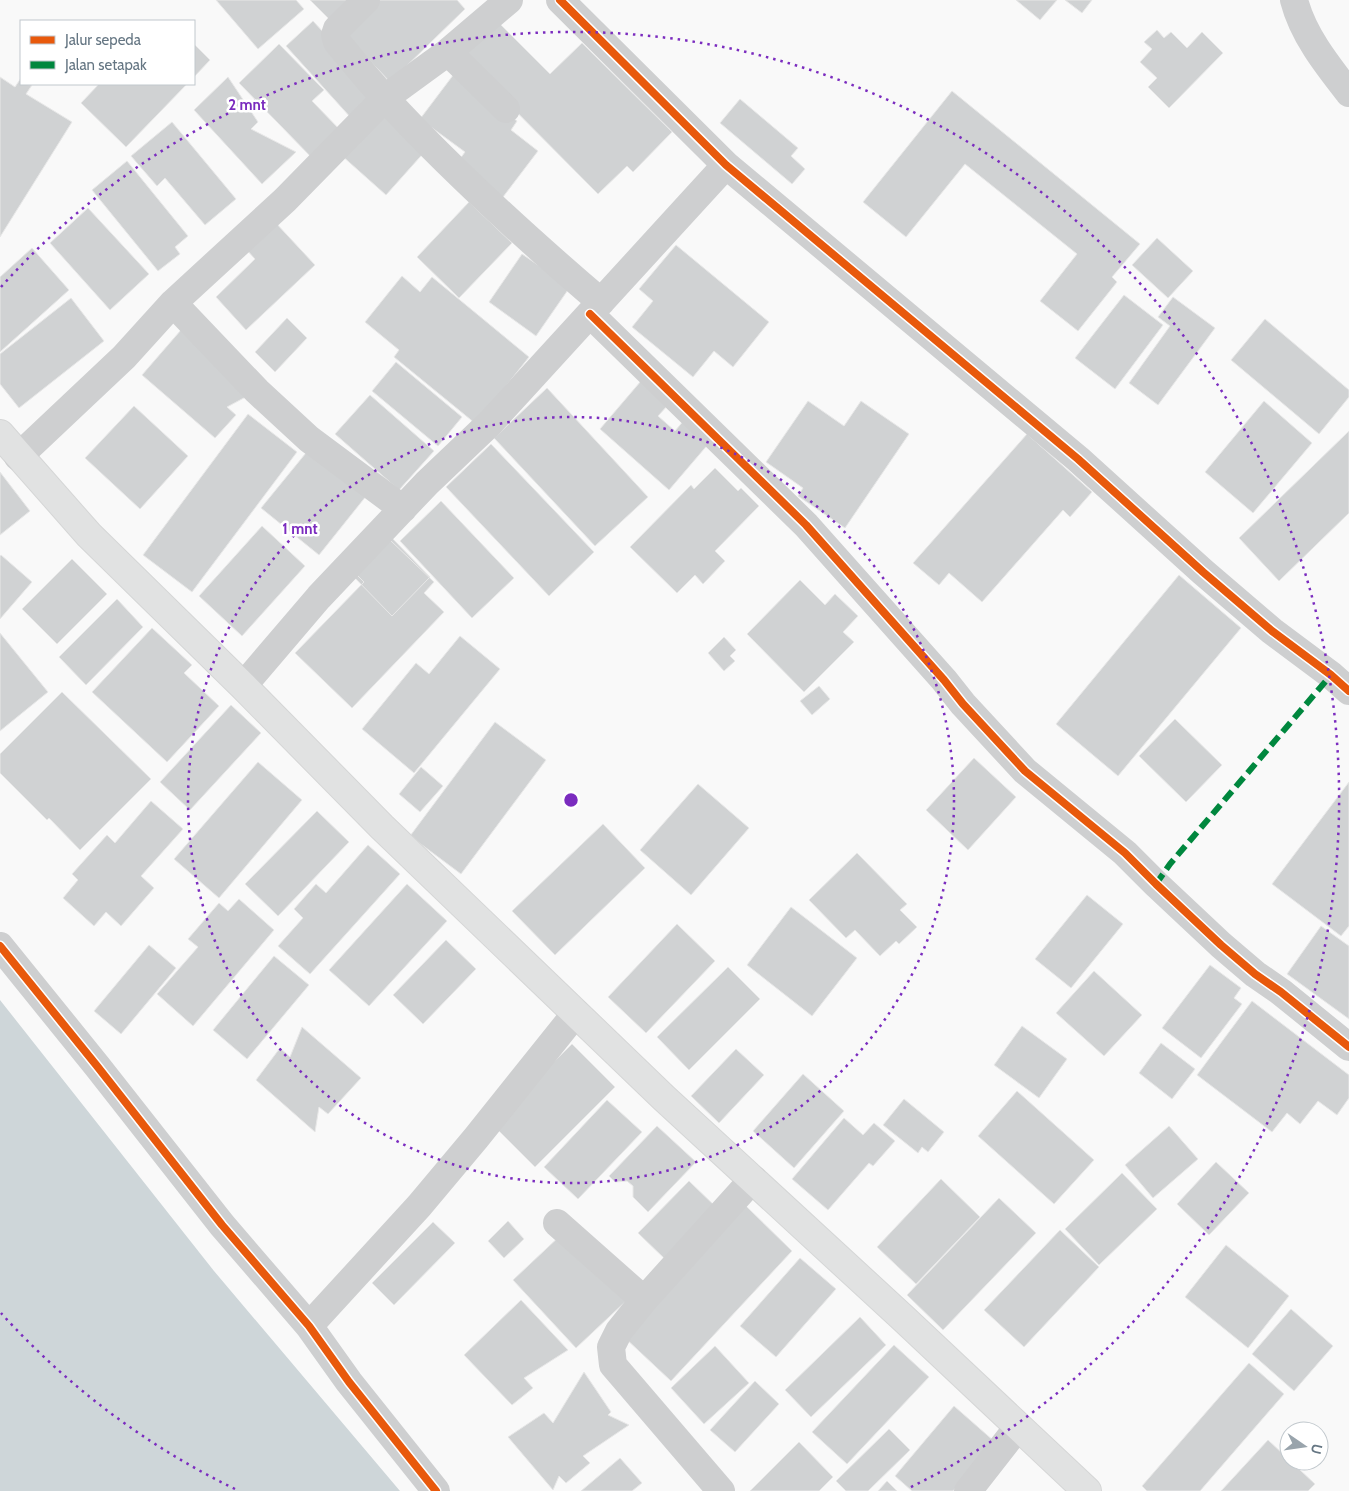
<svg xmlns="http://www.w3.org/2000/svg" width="1349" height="1491" viewBox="0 0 1349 1491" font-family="Cabin,sans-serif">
  <rect width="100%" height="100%" fill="#f9f9f9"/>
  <path fill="#ced6d9" d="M0,1000L214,1271L400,1491H0Z"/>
  <path fill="#d0d2d3" stroke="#e8e8e8" d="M216,0H296L304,9L258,49Z
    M310,0H352L331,21Z
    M376,0H457L465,9L390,82L343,32Z
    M1016,0H1057L1040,20Z
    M1065,0H1092L1082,13Z
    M496,20L550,74L582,43L672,132L633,172L627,166L598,194L461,56Z
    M313,21L380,94L352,119L286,46Z
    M1157,30L1164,38L1171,32L1187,48L1202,32L1223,53L1169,108L1148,87L1157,78L1140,62L1152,49L1144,42Z
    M194,44L210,60L194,77Z
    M279,44L324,90L312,101L343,133L315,161L239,83Z
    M454,74L517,121L511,130L538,151L503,197L457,163L465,152L420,119Z
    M0,77L15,87L21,78V84L32,85L26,94L72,122L0,237Z
    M228,77L258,122L251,129L296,152L262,184L194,110Z
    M99,84H187L126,147L81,103Z
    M952,91L1140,244L1112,277L1117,282L1078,331L1040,301L1077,254L965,164L906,237L863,202Z
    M740,99L798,148L791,156L805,169L792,184L720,123Z
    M384,107L428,148L386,195L340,154Z
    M172,122L236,199L205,225L165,178L157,186L131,156Z
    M127,161L188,236L175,247L180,254L158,271L92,190Z
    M469,202L512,243L459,298L417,257Z
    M88,208L149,274L110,310L50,243Z
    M274,221L315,265L246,330L216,297L255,259L245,248Z
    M1157,238L1193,271L1168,298L1132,265Z
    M676,245L769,322L733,367L714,351L693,377L632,327L653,301L639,289Z
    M32,248L69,290L0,352V277Z
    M522,254L570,287L536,336L489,302Z
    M402,276L420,292L432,277L529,357L476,424L394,357L399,350L365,322Z
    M1124,295L1163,325L1115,389L1075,358Z
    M1173,297L1215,328L1158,405L1129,383L1170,326L1158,317Z
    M71,298L104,341L19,408L0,384V354Z
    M287,318L307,338L275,372L255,352Z
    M1265,319L1349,390V397L1319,434L1231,360Z
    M181,330L253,393L227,407L236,415L215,438L142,375Z
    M396,362L462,417L438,446L372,391Z
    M641,381L668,405L658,416L675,431L685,419L710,442L669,490L600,429Z
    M547,388L648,497L595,546L494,438Z
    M370,395L434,451L399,490L335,434Z
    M808,401L844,426L861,401L909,434L845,528L798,496L803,488L766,462Z
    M1264,401L1312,443L1253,513L1205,472Z
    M134,406L188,456L140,509L85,458Z
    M248,414L297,452L192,592L143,555Z
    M1349,431V513L1279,581L1239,538Z
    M1027,434L1092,492L1070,517L1063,510L982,602L949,573L939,585L913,563Z
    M491,444L594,552L549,596L446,487Z
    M310,448L367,495L319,555L261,508Z
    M715,468L738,491L741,488L759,506L715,551L725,561L703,584L695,575L677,593L630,547L691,485L694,489Z
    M0,472L30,511L0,535Z
    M441,501L514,578L472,618L400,541Z
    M262,526L305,566L242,636L199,596Z
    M390,536L430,577L392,616L351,574Z
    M390,540L434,582L424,593L444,612L352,708L295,653L364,582L356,574Z
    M1,555L32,582L0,619V556Z
    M72,559L107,594L57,644L22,609Z
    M1179,575L1241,628L1118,776L1056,724Z
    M800,580L825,605L835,594L858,616L843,632L854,642L804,692L747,634Z
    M117,599L143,627L86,685L59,657Z
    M152,628L192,665L184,673L219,706L167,762L92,692Z
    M0,633L48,692L0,731Z
    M460,636L500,669L414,773L362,729L416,663L429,674Z
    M724,637L736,650L730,656L735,661L724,671L708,653Z
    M819,686L830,699L812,715L800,701Z
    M62,692L151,779L80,850L49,818L47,820L0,773V754Z
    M231,705L261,733L190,810L160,782Z
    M1175,719L1222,765L1186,802L1139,756Z
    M495,722L546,760L461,874L410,836Z
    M974,758L1016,797L968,850L926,810Z
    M258,762L302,800L219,898L174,859Z
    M421,767L443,786L420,812L399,794Z
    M1349,782V926L1341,936L1272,884Z
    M698,784L749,828L691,895L640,850Z
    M151,801L183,829L141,876L154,888L121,926L106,912L94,926L63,898L78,880L72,874L107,835L115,843Z
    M317,811L349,842L278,916L245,884Z
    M603,824L645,868L555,955L512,911Z
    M368,845L400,874L310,974L278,946L303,918L294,909L316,884L326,893Z
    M857,853L907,904L900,910L917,927L899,944L896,941L880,956L855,930L846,938L809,900Z
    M407,884L447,921L369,1006L329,970Z
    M1087,895L1123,924L1071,988L1035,959Z
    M239,899L274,930L193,1026L157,994L198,947L188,939L219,903L228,911Z
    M791,907L857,958L812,1016L747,965Z
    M677,924L715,961L646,1033L608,997Z
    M1321,926L1349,946V1019L1287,974Z
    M446,940L476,969L423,1024L393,995Z
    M149,945L176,968L121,1034L94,1011Z
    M274,956L309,985L247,1059L213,1030Z
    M1210,965L1241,988L1234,998L1242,1004L1201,1058L1162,1028Z
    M728,967L760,999L689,1070L657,1037Z
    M1094,971L1142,1015L1104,1056L1056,1013Z
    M1252,1001L1349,1075V1098L1337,1115L1318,1101L1300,1124L1287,1113L1272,1132L1197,1075Z
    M1022,1026L1067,1059L1039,1098L994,1065Z
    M302,1027L361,1078L328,1114L319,1107L315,1132L256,1080L280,1048L290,1057Z
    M1161,1043L1195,1069L1172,1099L1139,1073Z
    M572,1044L615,1087L535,1167L492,1124Z
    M736,1049L764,1075L719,1123L691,1096Z
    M803,1074L844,1111L794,1168L753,1131Z
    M1017,1091L1094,1160L1054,1204L978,1136Z
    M904,1099L944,1132L928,1152L922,1147L918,1153L883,1125Z
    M607,1100L642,1132L578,1199L544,1167Z
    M844,1118L863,1135L874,1123L895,1141L873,1166L869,1163L828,1210L792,1179Z
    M657,1126L696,1162L648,1212L633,1197V1186L627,1181L615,1182L609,1176Z
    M1169,1126L1198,1159L1153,1198L1125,1165Z
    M1216,1162L1249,1193L1209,1235L1177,1204Z
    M1122,1173L1157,1209L1099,1265L1065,1229Z
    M941,1179L980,1217L916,1284L877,1247Z
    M689,1181L718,1209L667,1261L638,1233Z
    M999,1198L1036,1233L943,1330L907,1295Z
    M746,1206L792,1251L671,1381L623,1336Z
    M508,1221L524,1239L504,1258L488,1241Z
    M433,1222L455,1243L394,1305L372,1283Z
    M1060,1230L1099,1267L1024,1347L984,1310Z
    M563,1233L626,1301L576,1348L513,1280Z
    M1226,1245L1289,1296L1248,1348L1185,1297Z
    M800,1258L836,1289L776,1357L740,1326Z
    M521,1300L568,1350L524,1378L533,1388L512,1405L464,1355Z
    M1291,1309L1333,1346L1294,1391L1252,1354Z
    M860,1317L886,1345L811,1417L785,1390Z
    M894,1345L929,1377L847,1464L812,1432Z
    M715,1346L749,1383L704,1424L671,1388Z
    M1249,1363L1284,1394L1200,1491H1147L1142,1486Z
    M584,1372L611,1412L608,1415L629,1425L583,1456L590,1463L566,1483L559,1476L553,1490L508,1437L544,1413L553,1423Z
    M755,1381L779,1404L735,1452L710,1430Z
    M954,1406L995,1442L953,1491H912L895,1476Z
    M889,1429L910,1450L868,1491H846L836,1481Z
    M1268,1440L1315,1484L1308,1491H1221Z
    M799,1442L833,1477L819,1491H750Z
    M620,1458L642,1483L632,1491H581Z
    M887,1481L897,1491H878Z"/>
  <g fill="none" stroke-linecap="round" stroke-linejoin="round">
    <g stroke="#d5d6d6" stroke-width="30">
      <path id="highway" d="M0,434L89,535L243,686L382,827L664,1098L903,1318L1087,1491"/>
    </g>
    <path stroke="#cecfd0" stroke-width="28" d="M366,0L337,29L335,35L337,42C353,61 368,80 384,97C451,170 526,238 601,302
      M560,0L726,165L1078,459L1203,572L1272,631L1331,675L1349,691
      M1294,0C1303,35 1327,65 1349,93
      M448,52L506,109
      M173,303L257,391L309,439L403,509
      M590,314L806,525L944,680L963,704L1025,771L1125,853L1156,884L1221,945L1255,974L1281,992L1349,1047
      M18,457L124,357L173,303L285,200L385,98L448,52L509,0
      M243,686L319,597L427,483L490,423L726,165
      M0,946L97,1066L222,1225L309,1326L349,1382L436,1491
      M557,1223L644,1300
      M309,1326L419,1206L476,1138L576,1013
      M721,1491L613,1365L611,1347L619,1331L644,1300L753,1179
      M968,1491L1018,1427"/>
    <use href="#highway" stroke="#e1e2e2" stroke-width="28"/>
    <path stroke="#00873e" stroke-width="6" stroke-dasharray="12 6" stroke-linecap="butt" d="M1156,884L1170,864L1331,675"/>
    <g stroke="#fff" stroke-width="11">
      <path id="cycleway" d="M560,0L726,165L1078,459L1203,572L1272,631L1331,675L1349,691
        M590,314L806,525L944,680L963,704L1025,771L1125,853L1156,884L1221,945L1255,974L1281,992L1349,1047
        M0,946L97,1066L222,1225L309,1326L349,1382L436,1491"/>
    </g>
    <use href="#cycleway" stroke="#e8590c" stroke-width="8"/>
  </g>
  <g fill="none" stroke="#7b2cbf" stroke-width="2.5" stroke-dasharray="2.5 5">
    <circle cx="571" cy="800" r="383"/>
    <path d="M235 1489A767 767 0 0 1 1 1313M1 287A767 767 0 1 1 907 1489"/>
  </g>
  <circle cx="571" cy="800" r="8" fill="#7b2cbf" stroke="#fff" stroke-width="2.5"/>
  <g font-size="15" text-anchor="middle" font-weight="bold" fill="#7b2cbf" stroke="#fff" stroke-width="5" stroke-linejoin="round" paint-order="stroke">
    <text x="247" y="110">2 mnt</text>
    <text x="300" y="534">1 mnt</text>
  </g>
  <rect x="20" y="20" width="175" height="65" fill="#ffffff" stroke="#c1c8cd"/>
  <rect x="30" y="36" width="25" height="8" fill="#e8590c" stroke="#c1c8cd"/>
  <text x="65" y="45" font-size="15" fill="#657683">Jalur sepeda</text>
  <rect x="30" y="61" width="25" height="8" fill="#00873e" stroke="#c1c8cd"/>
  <text x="65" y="70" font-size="15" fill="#657683">Jalan setapak</text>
  <g transform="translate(1304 1446) rotate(103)"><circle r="24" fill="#ffffff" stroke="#c1c8cd"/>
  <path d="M0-4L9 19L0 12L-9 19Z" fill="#99a4ac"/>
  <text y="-8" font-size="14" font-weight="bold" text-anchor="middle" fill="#657683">U</text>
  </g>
</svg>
